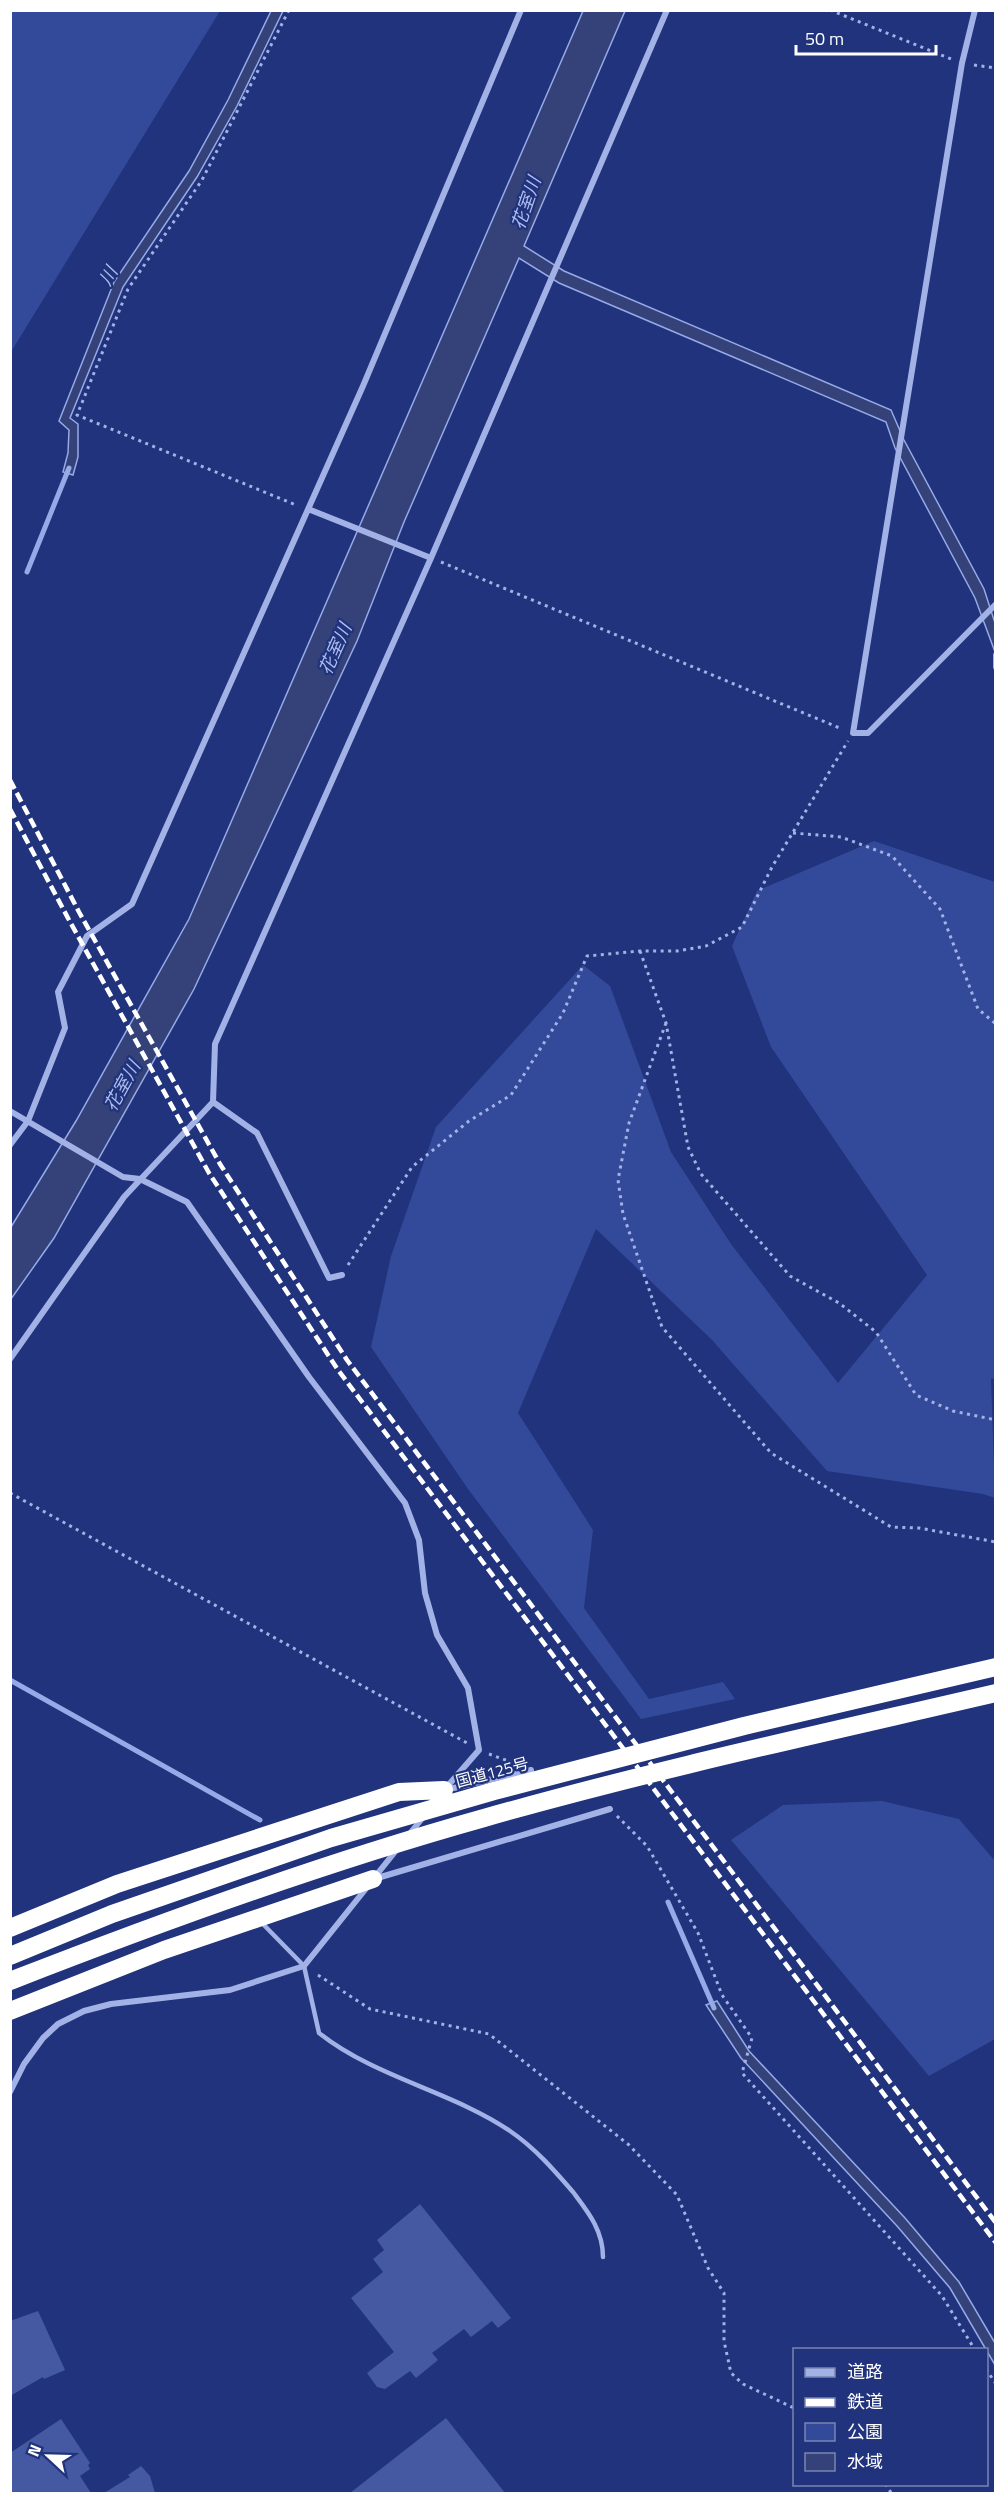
<svg xmlns="http://www.w3.org/2000/svg" width="1006" height="2504" viewBox="0 0 1006 2504" font-family="'Titillium Web','Noto Sans JP',sans-serif">
  <rect width="100%" height="100%" fill="#20337c"/>
  <path fill="#334a9a" d="M11,10L220,11L11,352L10,11Z
    M874,841L995,882L996,1378L991,1379L995,1498L983,1494L827,1471L712,1340L596,1229L518,1413L593,1530L584,1608L649,1699L723,1682L735,1699L641,1719L468,1489L371,1347L391,1256L436,1127L583,965L610,986L671,1152L731,1244L838,1383L927,1275L771,1047L732,946L757,891Z
    M882,1801L959,1819L995,1861V2039L929,2076L731,1840L783,1805Z"/>
  <path fill="#344279" stroke="#97aae8" stroke-width="1.5" d="M271,11H283L237,106L197,177L123,287L70,418L78,424V457L73,475L63,472L68,453L69,430L59,421L114,282L189,171L228,100Z
    M583,11H625L524,246L564,271L891,410L904,440L984,589L995,623V652L975,598L895,448L886,422L559,283L519,258L404,522L357,641L194,989L54,1238L11,1299V1227L76,1121L189,919Z
    M717,2001L749,2051L905,2218L959,2282L995,2343V2365L950,2288L897,2226L741,2058L706,2005Z"/>
  <g fill="none" stroke-linecap="round" stroke-linejoin="round">
    <path stroke="#97aae8" stroke-width="5" d="M27,572L69,468
      M10,1680L260,1820
      M668,1902L714,2008"/>
  </g>
  <path fill="#4559a3" d="M420,2204L511,2318L498,2328L492,2321L471,2337L464,2329L432,2353L438,2360L416,2378L410,2371L385,2389L377,2387L367,2373L394,2352L351,2298L383,2272L373,2259L384,2250L377,2240Z
    M38,2311L65,2370L44,2379L43,2377L10,2396V2321Z
    M446,2418L505,2493H350Z
    M61,2419L90,2463L88,2465L90,2469L80,2476L91,2493H10V2453Z
    M141,2466L150,2476L155,2493H104L130,2477L128,2475Z"/>
  <g fill="none" stroke-linecap="round" stroke-linejoin="round">
    <path stroke="#a3b2e6" stroke-width="3" stroke-dasharray="3 4.5" stroke-linecap="butt" d="M289,10L202,180L128,289L77,415L296,505
      M830,10L951,59
      M974,65L996,68
      M441,562L842,729
      M793,833L841,837L892,856L940,909L978,1009L996,1024
      M640,951L666,1023L688,1147L701,1174L790,1276L839,1303L876,1332L916,1395L953,1411L996,1420
      M666,1023L629,1123L618,1180L623,1214L662,1327L771,1453L891,1527L919,1528L996,1542
      M348,1265L412,1167L469,1121L511,1095L563,1013L587,956L640,951H677L706,946L742,927L772,867L848,741
      M10,1493L467,1743
      M489,1754L511,1762
      M617,1816L647,1846L698,1933L722,1995L752,2038L742,2073L942,2296L975,2350
      M318,1975L370,2009L489,2034L629,2145L677,2195L708,2268L724,2293V2341L731,2373L743,2384L794,2408
      M986,2369L996,2384
      M885,2484L892,2494"/>
    <path stroke="#a3b2e6" stroke-width="4.5" d="M261,1922L304,1966L319,2033C376,2078 451,2091 510,2131C535,2148 554,2170 573,2192C588,2212 603,2230 603,2257"/>
    <path stroke="#a3b2e6" stroke-width="6" d="M975,10L962,63L853,733H868L996,604
      M308,509L431,558
      M996,655V667
      M10,1111L123,1177L140,1179L187,1202L309,1377L405,1503L419,1540L425,1593L437,1635L468,1688L479,1750L445,1789
      M10,1145L28,1121L65,1028L58,992L87,936L132,904L363,386L521,10
      M342,1275L329,1278L257,1133L213,1102L215,1044L431,558L667,10
      M10,1359L124,1197L213,1102
      M445,1790L531,1770
      M408,1836L424,1816
      M374,1878L398,1848
      M374,1879L610,1809
      M10,2092L24,2064L43,2038L58,2024L84,2011L111,2004L230,1990L304,1966L368,1886"/>
    <path stroke="#fff" stroke-width="18" d="M10,1928L117,1884L399,1792L444,1790
      M10,1956L112,1914L331,1838L494,1791L744,1726L996,1667
      M10,1981C166,1920 323,1863 484,1818C653,1770 824,1733 996,1693
      M10,2011L164,1950L373,1879"/>
    <path stroke="#fff" stroke-width="4.5" stroke-dasharray="10 4.5" stroke-linecap="butt" d="M10,780L79,912L220,1164L347,1360L996,2223
      M10,809L69,920L209,1173L338,1370L996,2243"/>
  </g>
  <g text-anchor="middle" dominant-baseline="central" stroke-width="4.5" stroke-linejoin="round" paint-order="stroke">
    <g font-size="16" fill="#fff" stroke="#20337c">
      <text transform="translate(492 1772) rotate(-15)">国道125号</text>
    </g>
    <g font-size="18" font-style="italic" fill="#aebdee" stroke="#20337c">
      <text transform="translate(526 203) rotate(-71)">花室川</text>
      <text transform="translate(108 276) rotate(-61)">川</text>
      <text transform="translate(335 649) rotate(-66)">花室川</text>
      <text transform="translate(122 1086) rotate(-61)">花室川</text>
    </g>
  </g>
  <rect width="1006" height="2504" fill="none" stroke="#ffffff" stroke-width="24"/>
  <rect x="793" y="2348" width="195" height="138" fill="#20337c" stroke="#7985b0" stroke-width="1.5"/>
  <rect x="805" y="2368" width="30" height="9" fill="#a3b2e6" stroke="#7985b0" stroke-width="1.5"/>
  <text x="847" y="2378" font-size="18" fill="#ffffff">道路</text>
  <rect x="805" y="2398" width="30" height="9" fill="#ffffff" stroke="#7985b0" stroke-width="1.5"/>
  <text x="847" y="2408" font-size="18" fill="#ffffff">鉄道</text>
  <rect x="805" y="2423" width="30" height="18" fill="#334a9a" stroke="#7985b0" stroke-width="1.5"/>
  <text x="847" y="2438" font-size="18" fill="#ffffff">公園</text>
  <rect x="805" y="2453" width="30" height="18" fill="#344279" stroke="#7985b0" stroke-width="1.5"/>
  <text x="847" y="2468" font-size="18" fill="#ffffff">水域</text>
  <g transform="translate(48 2456) rotate(292)" stroke="#20337c" stroke-width="4.5" paint-order="stroke">
  <path d="M0-4.5L10 22L0 15L-10 22Z" fill="#ffffff"/>
  <text y="-9" font-size="16" font-weight="bold" text-anchor="middle" fill="#ffffff">N</text>
  </g>
  <path d="M796 45v9h140v-9" fill="none" stroke="#ffffff" stroke-width="3"/>
  <text x="805" y="45" font-size="18" fill="#ffffff" stroke="#20337c" stroke-width="4.5" paint-order="stroke">50 m</text>
</svg>
